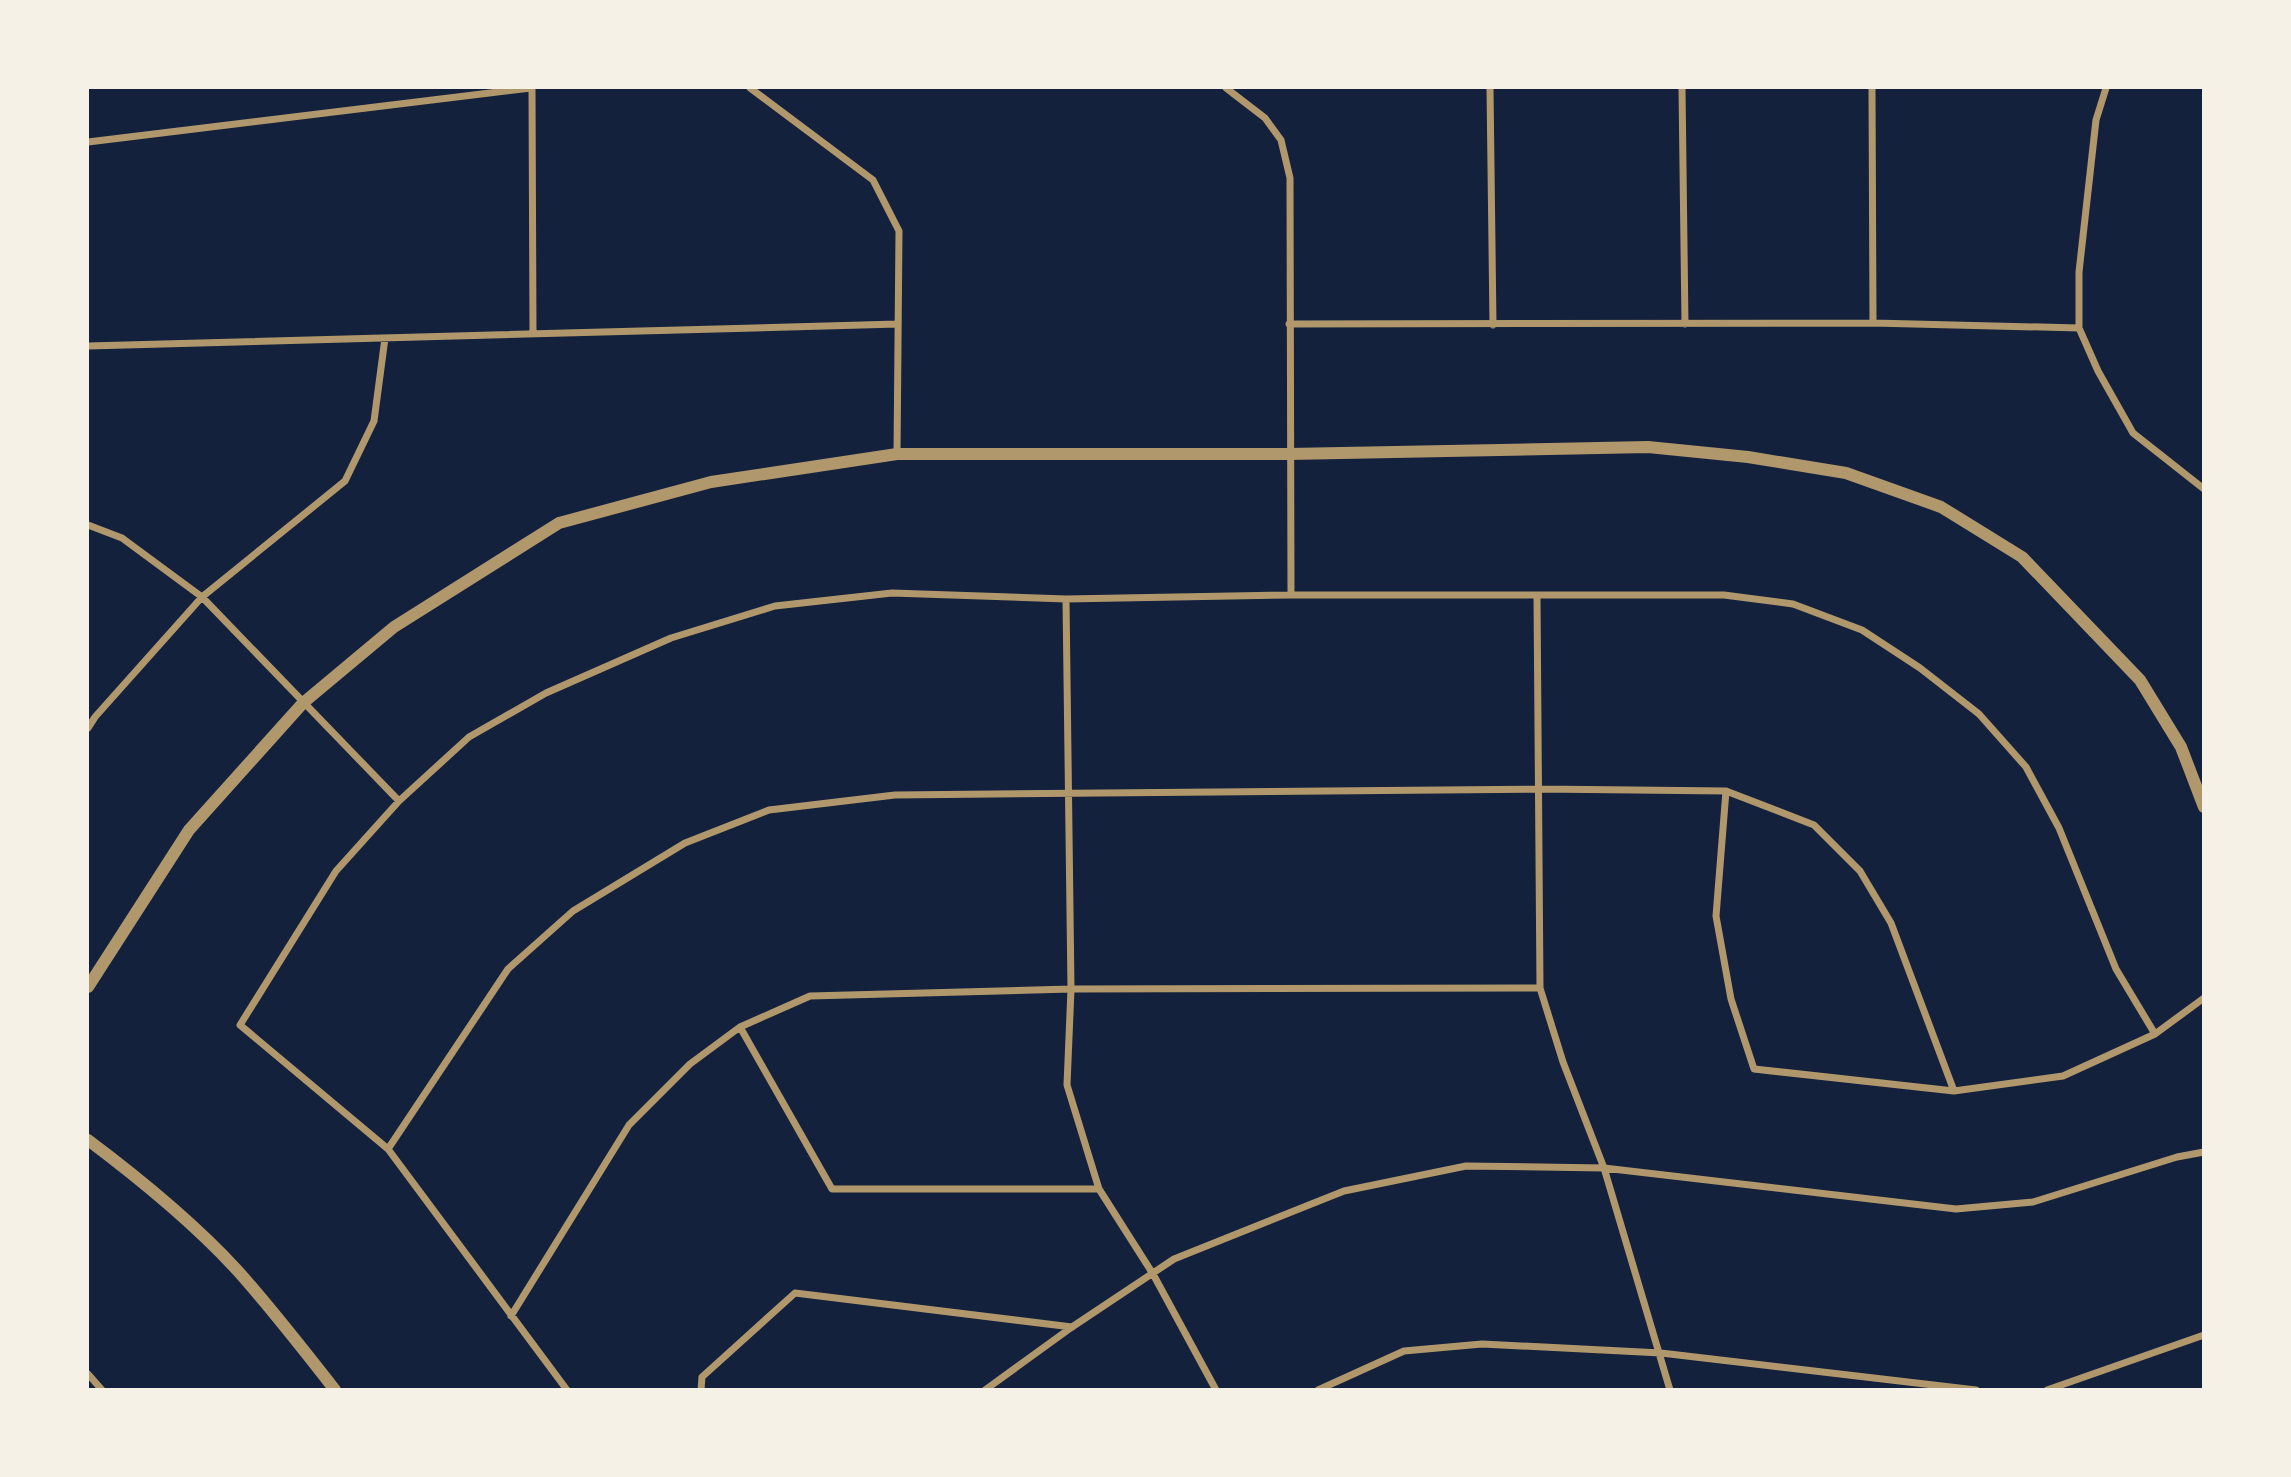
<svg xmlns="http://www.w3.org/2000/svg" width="2291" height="1477" viewBox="0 0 2291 1477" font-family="'Asap Condensed',sans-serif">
  <rect width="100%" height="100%" fill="#14213d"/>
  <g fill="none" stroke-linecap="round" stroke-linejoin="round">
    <path stroke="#b1986c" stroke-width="7" d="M532,88L533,334
      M750,88L873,180L899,231L897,454
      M1226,88L1265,118L1281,140L1290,178L1291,595
      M1490,88L1493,325
      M1682,88L1685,324
      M1872,88L1873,323
      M2106,88L2096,120L2079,272V328L2098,371L2133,433L2204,489
      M88,142L531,88
      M1289,324L1873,323L2079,328
      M88,346L898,324
      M88,525L122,538L202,597L399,801
      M1537,595L1540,988L1563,1062L1604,1168L1670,1390
      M1066,599L1071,989L1067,1085L1099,1189L1153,1274L1216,1390
      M88,728L95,717L202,597L345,481L374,421L385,338
      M1726,791L1716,916L1731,999L1754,1069L1954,1091L2063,1076L2155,1034L2204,998
      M740,1027L832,1189H1099
      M388,1149L508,969L573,911L685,843L769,810L895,795L1540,789L1726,791L1814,825L1860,871L1891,923L1954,1091
      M511,1316L629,1125L690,1064L740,1027L810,996L1071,989L1540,988
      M88,1374L102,1390
      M567,1390L388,1149L240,1025L336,871L399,801L469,737L546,693L671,638L775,606L892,593L1066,599L1291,595H1724L1793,604L1862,630L1920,668L1979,714L2026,767L2059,828L2116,969L2155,1034
      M701,1390L702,1377L795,1293L1072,1327
      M985,1390L1072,1327L1174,1259L1344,1191L1466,1166L1604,1168L1956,1209L2033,1202L2177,1157L2204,1152
      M1318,1390L1404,1351L1482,1344L1661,1353L1976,1390
      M2047,1390L2204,1335"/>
    <path stroke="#b1986c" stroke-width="12" d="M88,987L189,830L303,703L394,627L559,523L711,482L897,454H1289L1648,447L1748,457L1846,473L1941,507L2022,557L2140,680L2181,747L2204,807
      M88,1140C140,1179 192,1221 237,1270C271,1308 303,1349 335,1390"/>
  </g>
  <rect width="2291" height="1477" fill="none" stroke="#f6f1e7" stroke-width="178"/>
</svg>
